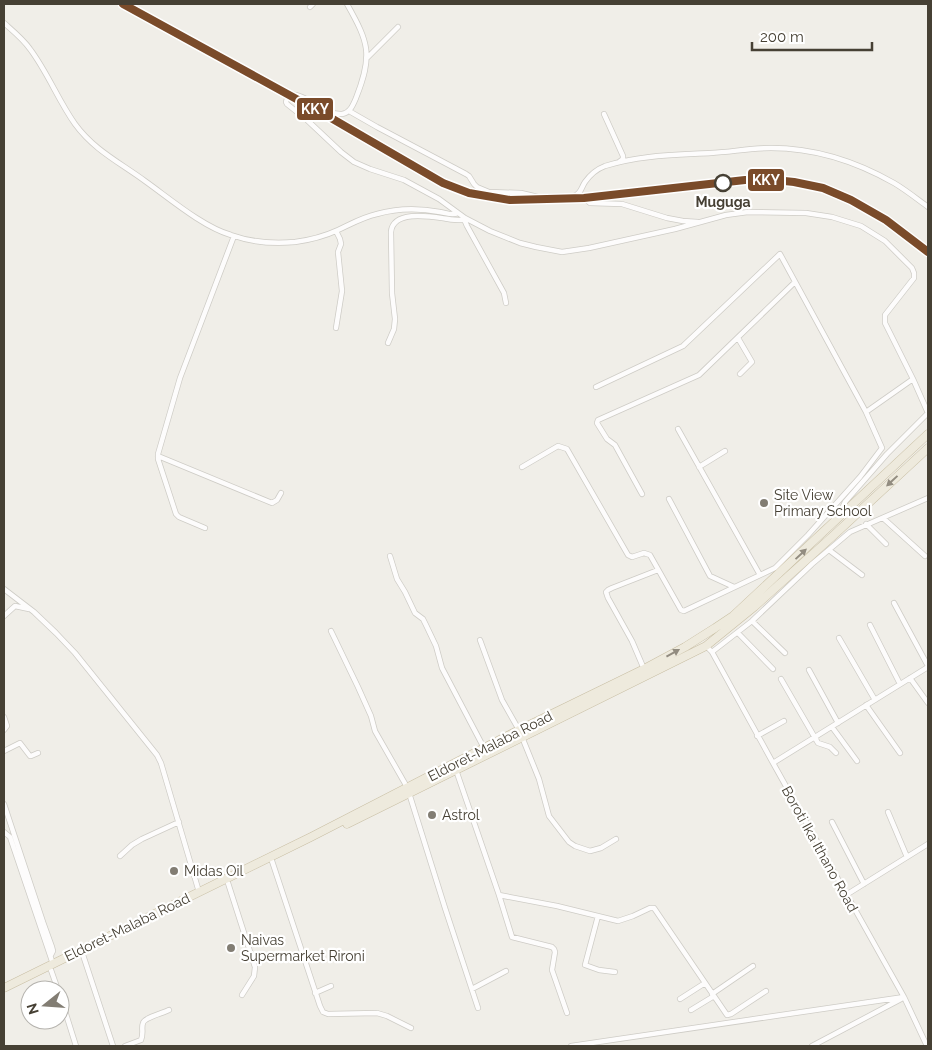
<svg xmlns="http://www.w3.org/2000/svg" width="932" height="1050" viewBox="0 0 932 1050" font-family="Raleway,sans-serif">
  <rect width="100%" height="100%" fill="#f0eee8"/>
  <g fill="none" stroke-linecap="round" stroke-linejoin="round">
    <g stroke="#ceccc6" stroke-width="6">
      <path id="minor" d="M347,4C369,43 373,55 356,98C353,105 350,113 342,114C326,116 304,91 288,95L286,102L287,104L307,120L341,152L354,162L370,169L404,180L439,199L465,218L490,231L520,243L536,247L562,252L589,248L675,229L726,215L748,212L806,213L832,217L861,226L885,241L912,268L914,273V278L885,315V323L913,379L928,413
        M310,7L313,4
        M4,23C13,31 23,39 30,49C48,73 58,100 75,124C94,150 119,162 145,181C169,198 203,227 231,235C251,242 274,244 295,242C310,240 325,236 338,230C351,224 363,217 377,214C398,208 419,208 440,212C447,213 452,216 458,213
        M367,58L398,27
        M349,111L377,127L466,174L469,176L474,184L477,187L489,192L521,193L538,197L574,196C581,194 581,188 585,182C590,175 597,169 605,166C640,155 675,155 711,153C731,152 751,148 771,148C815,148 857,162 894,183C906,190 917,199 928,207
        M604,114L623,156V159L619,162
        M577,196L583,197L590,203L622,204L667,218L683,221L698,222
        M464,219L467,226L504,293L506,303
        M336,231L340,239L341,244L338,252L342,291L336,328
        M738,338L752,362L740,374
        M388,343L394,329L395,319L392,293L391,232C393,209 433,217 448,219C453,220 459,220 464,220
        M866,412L913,379
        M678,429L760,575
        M158,456L272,503L277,500L281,493
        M522,467L558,446L567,449L628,555L632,557L644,553L650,555L681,610L684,611L775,568L808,535L860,477L882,448L866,412L780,254L683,346L596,387
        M699,467L725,451
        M642,494L615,445L607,439L597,423L598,420L699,375L795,282
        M669,499L710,576L734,587
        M840,513L845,502L887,454L928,413
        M883,518L925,556
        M866,524L886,544
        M205,528L179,517L176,514L158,459V454L180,378L234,236
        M829,550L862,575
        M390,556L397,579L405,592L415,613L423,619L426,625L436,646L442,668L484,748
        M4,589L34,612L56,633L75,653L157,755L161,763L199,892
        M894,603L928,666
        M4,616L15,606L29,609
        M752,621L785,653
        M870,625L900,684
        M331,631L358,687L371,716L375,731L407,787
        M738,633L773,669
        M839,638L875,700
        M480,640L502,700L519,730
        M706,646L712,652L773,763L904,997L927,1046
        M712,652L752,621L812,564L850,532L928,498
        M644,669L632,641L608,598L606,592L608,590L612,588L658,570
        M809,670L838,723
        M910,678L928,703
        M781,679L818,743L830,747L836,753
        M866,705L900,753
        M4,717L7,726L4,730
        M832,727L857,761
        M757,736L784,721
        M522,737L539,779L549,816L569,842L575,846L590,851L601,848L616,839
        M4,751L20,743L30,756H31L38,753
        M773,763L928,667
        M456,770L499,895L557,906L618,921L633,916L650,908H654L727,1015L731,1014L766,991
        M409,793L445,908L478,1008
        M4,804L43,922L52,947L53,951L51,955
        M888,812L907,857
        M832,822L864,884
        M4,832L10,837L53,964
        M120,856L132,845L142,839L179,822
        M272,861L320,1006L323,1012L328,1014L377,1013L387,1016L411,1028
        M228,883L255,967L254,976L242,995
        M499,895L512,937L552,947L554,949L555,952L552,970L567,1013
        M846,895L928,844
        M598,916L585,965L599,970L615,972
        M83,955L113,1046
        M51,970L58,990
        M472,989L506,971
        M315,993L331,986
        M712,994L753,966
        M60,995L76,1046
        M680,999L705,983
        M691,1010L714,996
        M125,1046L141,1040C144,1033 141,1028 143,1023C144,1018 163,1013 169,1010
        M571,1046L904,997
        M812,1046L901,999"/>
    </g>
    <g stroke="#c8bea3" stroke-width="9">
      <path id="trunk" d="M347,824L706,646L754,607L834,535L928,448
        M4,988L311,837L519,730L644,669L685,647L715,628L733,616L928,434"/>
    </g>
    <use href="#minor" stroke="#fdfcfc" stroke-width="4.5"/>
    <use href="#trunk" stroke="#eeeadd" stroke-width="8"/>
    <g stroke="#fff" stroke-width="11">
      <path id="rail-1" d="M123,4L331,118L443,183L469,193L510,200L584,198L745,180H775L794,182L823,188L851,200L886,220L928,252"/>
    </g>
    <use href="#rail-1" stroke="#7a4b2a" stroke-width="8"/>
  </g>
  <defs><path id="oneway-solid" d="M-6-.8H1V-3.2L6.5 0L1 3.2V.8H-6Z" transform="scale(1.25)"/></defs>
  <g fill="#928c80">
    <use href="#oneway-solid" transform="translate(892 481) rotate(137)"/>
    <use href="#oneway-solid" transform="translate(801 554) rotate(-43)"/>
    <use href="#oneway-solid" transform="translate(673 653) rotate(-29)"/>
  </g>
  <circle fill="#fff" stroke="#464034" stroke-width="2.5" cx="723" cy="183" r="8"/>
  <g fill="#827d73" stroke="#fff" stroke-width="2">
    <circle cx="764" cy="503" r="5"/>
    <circle cx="432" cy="815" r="5"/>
    <circle cx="174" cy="871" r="5"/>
    <circle cx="231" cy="948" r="5"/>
  </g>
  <g text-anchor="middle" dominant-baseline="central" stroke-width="4.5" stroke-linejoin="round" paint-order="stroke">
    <g font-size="14" font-weight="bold" fill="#464034" stroke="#fff">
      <text x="723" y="202">Muguga</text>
    </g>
    <g font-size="14" fill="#464034" stroke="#fff" text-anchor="start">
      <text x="774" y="495">Site View<tspan x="774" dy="16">Primary School</tspan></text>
      <text x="442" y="815">Astrol</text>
      <text x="184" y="871">Midas Oil</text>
      <text x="241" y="940">Naivas<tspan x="241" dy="16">Supermarket Rironi</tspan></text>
    </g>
    <g font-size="14" fill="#464034" stroke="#fff">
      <text transform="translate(490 746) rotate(-27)">Eldoret-Malaba Road</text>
      <text transform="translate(820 849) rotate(61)">Boroti Ika Ithano Road</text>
      <text transform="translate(127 927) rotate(-26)">Eldoret-Malaba Road</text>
    </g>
  </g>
  <g stroke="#fff" stroke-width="2">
    <rect x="296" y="97" width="38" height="24" rx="5" fill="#7a4b2a"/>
    <rect x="747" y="168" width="38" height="24" rx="5" fill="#7a4b2a"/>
  </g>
  <g font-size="14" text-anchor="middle" font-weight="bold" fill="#fff">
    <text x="315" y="114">KKY</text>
    <text x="766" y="185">KKY</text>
  </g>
  <rect width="932" height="1050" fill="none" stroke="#464034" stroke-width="10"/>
  <g transform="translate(45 1005) rotate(253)"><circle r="24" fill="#ffffff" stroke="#b5b3ae"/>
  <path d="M0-4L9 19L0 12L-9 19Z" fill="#827d73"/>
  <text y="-8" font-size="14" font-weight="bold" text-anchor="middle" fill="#464034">N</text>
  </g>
  <path d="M752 42v8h120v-8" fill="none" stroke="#464034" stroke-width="2.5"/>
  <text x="760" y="42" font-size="15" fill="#464034" stroke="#ffffff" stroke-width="4" paint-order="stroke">200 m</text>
</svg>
